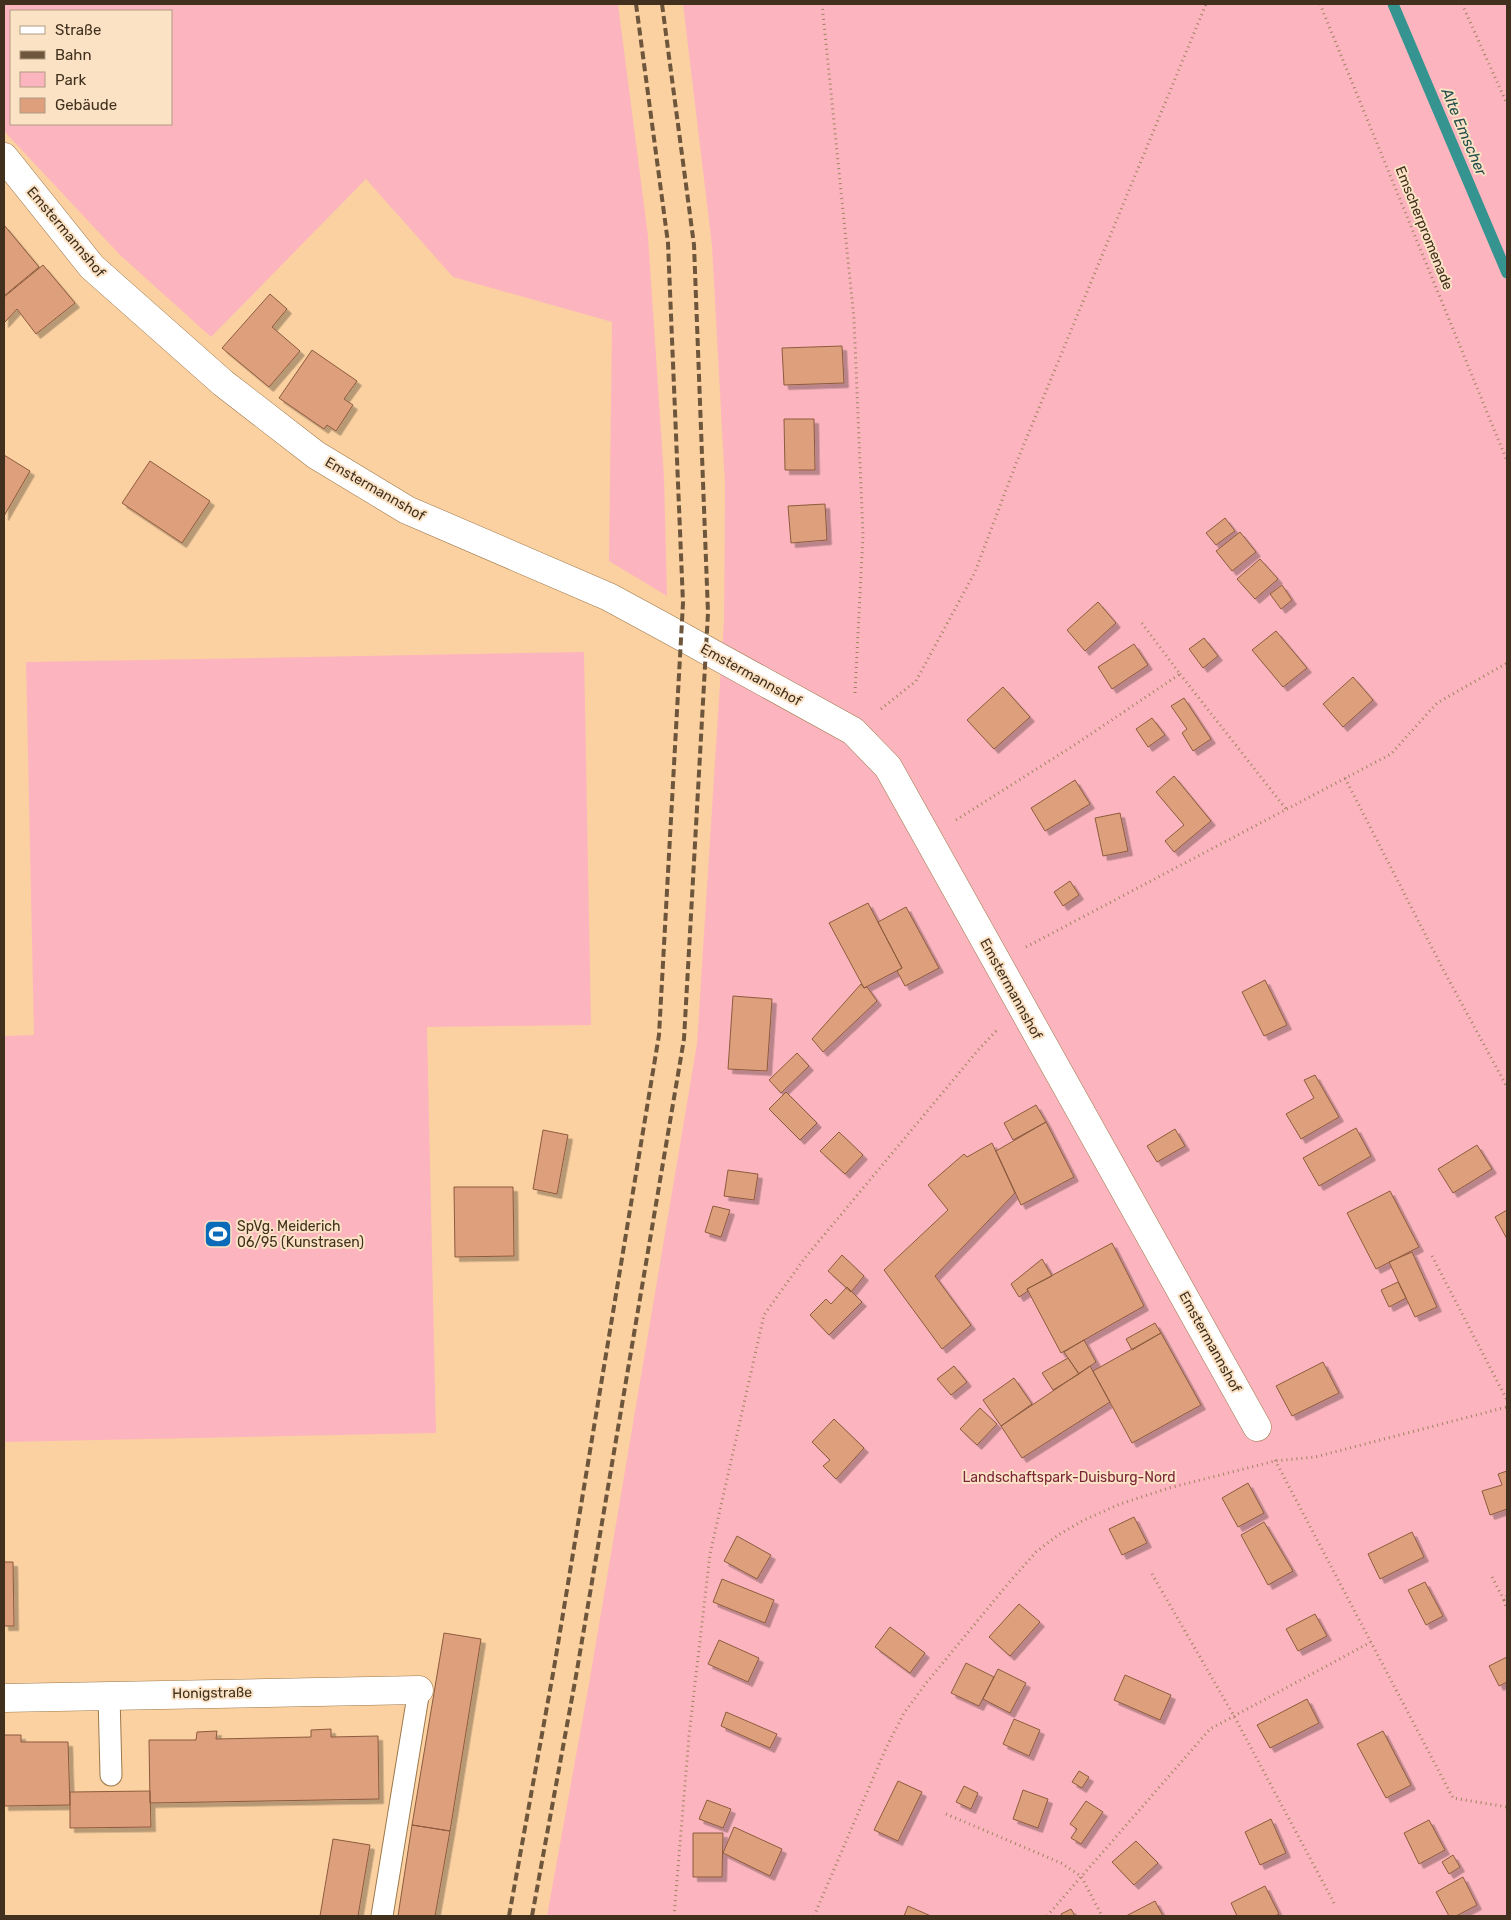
<svg xmlns="http://www.w3.org/2000/svg" width="1511" height="1920" viewBox="0 0 1511 1920" font-family="Rubik,sans-serif">
  <defs>
    <filter id="shadow"><feDropShadow dx="4.5" dy="4.5" stdDeviation="0" flood-color="#0004"/></filter>
  </defs>
  <rect width="100%" height="100%" fill="#fbd1a1"/>
  <path fill="#fcb5be" fill-rule="evenodd" d="M4,4H618L648,236L664,477L667,596L609,561L612,322L453,277L366,179L211,337L120,255L4,131ZM171,11V124H11V11Z
    M683,4H1507V1916H547L590,1678L697,1044L724,620L725,485L712,246Z
    M584,652L591,1025L427,1027L436,1433L4,1442V1036L34,1035L26,662Z"/>
  <g fill="none" stroke-linecap="round" stroke-linejoin="round">
    <path stroke="#35948f" stroke-width="11" d="M1393,4L1507,273"/>
  </g>
  <path fill="#dd9f7c" stroke="#8d5b3e" filter="url(#shadow)" d="M4,225L39,267L4,296Z
    M43,265L75,303L36,334L17,309L4,323V297Z
    M270,294L287,309L272,327L300,351L269,387L222,348Z
    M842,346L844,383L784,385L782,348Z
    M312,350L357,381L344,399L353,405L336,431L327,425L324,429L279,398Z
    M784,419H814L815,470H785Z
    M4,455L30,471L4,516Z
    M150,461L210,501L182,543L122,503Z
    M825,504L827,540L791,543L788,506Z
    M1225,518L1235,531L1216,545L1206,533Z
    M1240,532L1256,552L1232,571L1216,551Z
    M1260,559L1278,579L1255,599L1237,579Z
    M1282,585L1292,600L1281,609L1270,594Z
    M1098,602L1116,623L1085,651L1067,630Z
    M1276,631L1307,668L1283,687L1252,650Z
    M1204,638L1218,656L1203,668L1189,649Z
    M1134,644L1148,665L1112,689L1098,667Z
    M1353,677L1373,700L1343,727L1323,704Z
    M1003,687L1030,717L994,749L967,720Z
    M1184,698L1211,739L1193,751L1182,733L1187,729L1171,706Z
    M1152,718L1165,735L1148,747L1136,729Z
    M1174,776L1211,821L1174,852L1165,841L1184,825L1156,792Z
    M1075,780L1090,804L1045,831L1031,808Z
    M1120,813L1128,851L1103,856L1095,818Z
    M1070,881L1079,895L1063,906L1054,892Z
    M868,903L902,968L864,988L829,923Z
    M906,907L939,968L905,986L897,971L902,968L878,922Z
    M1265,980L1287,1025L1264,1036L1242,992Z
    M861,984L864,988L867,987L877,1001L823,1052L812,1039Z
    M733,996L772,999L767,1071L728,1069Z
    M797,1053L809,1066L781,1093L769,1080Z
    M1315,1075L1339,1117L1301,1139L1286,1114L1314,1098L1304,1080Z
    M786,1092L817,1123L800,1140L769,1109Z
    M1036,1105L1046,1122L1013,1140L1004,1123Z
    M1046,1122L1074,1177L1021,1205L996,1151Z
    M1356,1128L1371,1156L1319,1186L1303,1158Z
    M1175,1129L1185,1146L1157,1162L1147,1146Z
    M543,1130L568,1135L557,1194L533,1189Z
    M839,1132L863,1155L845,1174L820,1151Z
    M992,1143L1015,1193L935,1276L971,1325L942,1349L884,1270L948,1210L928,1185L964,1154L967,1157Z
    M1477,1145L1492,1169L1453,1193L1438,1169Z
    M728,1170L758,1174L754,1200L724,1196Z
    M454,1187H513L514,1256L455,1257Z
    M1390,1191L1419,1247L1376,1269L1347,1213Z
    M713,1206L730,1210L721,1237L705,1232Z
    M1507,1210V1239L1495,1217Z
    M1112,1243L1144,1306L1061,1353L1027,1289Z
    M1412,1252L1437,1307L1415,1317L1389,1262Z
    M842,1255L864,1276L851,1292L828,1271Z
    M1042,1259L1052,1276L1027,1289L1028,1291L1019,1297L1011,1284Z
    M1398,1282L1406,1298L1389,1307L1381,1290Z
    M847,1287L862,1302L829,1335L810,1315L826,1299L831,1304Z
    M1155,1323L1161,1333L1132,1350L1126,1339Z
    M1161,1333L1201,1405L1132,1443L1093,1371Z
    M1084,1340L1096,1362L1079,1374L1064,1352Z
    M1068,1358L1079,1374L1053,1390L1042,1373Z
    M1323,1362L1339,1393L1292,1416L1276,1386Z
    M954,1366L967,1382L951,1395L937,1379Z
    M1090,1366L1110,1402L1022,1458L1001,1426Z
    M1014,1378L1032,1404L1001,1426L983,1400Z
    M980,1408L997,1424L977,1445L960,1429Z
    M834,1419L864,1448L836,1479L823,1466L830,1460L812,1442Z
    M1507,1471V1509L1490,1515L1482,1491L1502,1485L1498,1474Z
    M1248,1483L1264,1513L1238,1527L1222,1498Z
    M1134,1517L1147,1543L1122,1555L1109,1529Z
    M1264,1522L1293,1571L1268,1585L1241,1535Z
    M1412,1532L1424,1557L1380,1579L1368,1554Z
    M737,1536L771,1555L757,1579L724,1561Z
    M4,1562H13L14,1626H4Z
    M722,1579L774,1600L765,1623L713,1602Z
    M1425,1582L1443,1616L1426,1625L1408,1590Z
    M1019,1604L1040,1622L1010,1656L989,1637Z
    M1315,1614L1327,1636L1298,1651L1286,1629Z
    M890,1627L925,1653L910,1673L875,1647Z
    M444,1633L481,1639L450,1831L412,1825Z
    M719,1640L759,1658L748,1682L708,1664Z
    M1507,1657V1682L1499,1686L1489,1666Z
    M966,1663L994,1677L979,1706L951,1693Z
    M998,1669L1026,1683L1010,1713L983,1699Z
    M1125,1675L1171,1695L1160,1720L1114,1700Z
    M1307,1699L1319,1723L1270,1748L1257,1725Z
    M726,1712L777,1734L770,1748L721,1726Z
    M1014,1719L1040,1730L1029,1756L1003,1744Z
    M331,1729V1737L378,1736L379,1799L150,1803L149,1740H196L197,1732L217,1731L216,1739L311,1737V1730Z
    M1383,1731L1411,1785L1386,1798L1357,1744Z
    M4,1735H21V1742H68L70,1805L4,1806Z
    M1079,1771L1089,1777L1082,1788L1072,1782Z
    M898,1781L922,1792L898,1841L874,1830Z
    M964,1786L978,1793L971,1809L956,1802Z
    M1023,1790L1048,1799L1038,1828L1013,1819Z
    M150,1791L151,1827L70,1828V1792Z
    M707,1800L731,1809L723,1828L699,1819Z
    M1086,1801L1103,1812L1081,1844L1071,1838L1077,1829L1070,1824Z
    M1271,1819L1286,1853L1260,1865L1245,1832Z
    M1429,1820L1445,1850L1419,1864L1404,1833Z
    M412,1825L450,1831L435,1916H398Z
    M734,1827L782,1849L770,1876L723,1853Z
    M693,1833H723L722,1877H693Z
    M333,1839L370,1845L358,1916H320Z
    M1136,1841L1158,1863L1134,1885L1112,1862Z
    M1453,1855L1460,1867L1449,1874L1442,1862Z
    M1463,1877L1477,1905L1456,1916H1449L1436,1892Z
    M1265,1886L1279,1914L1275,1916H1237L1231,1903Z
    M1155,1901L1163,1916H1126Z
    M908,1906L931,1916H904Z
    M1071,1909L1075,1916H1062L1061,1914Z"/>
  <g fill="none" stroke-linecap="round" stroke-linejoin="round">
    <g stroke="#9c7749" stroke-width="23">
      <path id="service" d="M109,1695L111,1775
        M382,1916L419,1690"/>
    </g>
    <g stroke="#9c7749" stroke-width="29">
      <path id="minor" d="M4,157L92,267L223,383L316,455L407,510L609,597L668,629L853,731L888,767L1257,1427
        M4,1698L419,1690"/>
    </g>
    <path stroke="#a08261" stroke-width="3" stroke-dasharray="1 4" stroke-linecap="butt" d="M822,4L854,319L863,535L855,693
      M1320,4L1507,461
      M1462,4L1507,104
      M1180,674L1286,809
      M881,709L916,681L975,572L1015,466L1206,4
      M1345,778L1445,973L1507,1087
      M956,820L1076,744L1180,674L1141,622
      M1026,947L1391,754L1437,703L1507,663
      M1432,1256L1507,1400
      M1275,1460L1453,1798L1507,1807
      M1152,1574L1234,1716L1334,1903
      M1492,1577L1504,1600
      M1507,1596L1504,1600L1507,1610
      M946,1814L1061,1863L1081,1876L1102,1916
      M674,1916L689,1736L710,1554L764,1315L804,1259L979,1049L997,1030
      M814,1916L886,1748L904,1713L927,1682L1007,1585L1036,1552L1058,1535L1084,1520L1120,1504L1169,1488L1275,1461L1315,1457L1507,1407
      M1047,1916L1210,1729L1371,1642"/>
    <use href="#service" stroke="#fff" stroke-width="21"/>
    <use href="#minor" stroke="#fff" stroke-width="28"/>
    <path stroke="#6d563c" stroke-width="4" stroke-dasharray="8 4" stroke-linecap="butt" d="M509,1916L554,1668L659,1035L683,603L668,243L636,4
      M532,1916L576,1676L684,1039L708,613L694,245L662,4"/>
  </g>
  <defs>
    <g id="stadium-square" transform="scale(1.4375)"><rect x="-9" y="-9" width="18" height="18" rx="4" fill="#0c6bb8" stroke="#fbe2c5"/><path d="M0-5a6.5 5 0 1 0 0 10a6.5 5 0 1 0 0-10ZM-3.5-1.8h7v3.6h-7Z" fill="#fff"/></g>
  </defs>
  <g fill-rule="evenodd">
    <use href="#stadium-square" x="218" y="1234"/>
  </g>
  <g text-anchor="middle" dominant-baseline="central" stroke-width="4" stroke-linejoin="round" paint-order="stroke">
    <g font-size="14" fill="#40301d" stroke="#fbe2c5">
      <text transform="translate(1424 228) rotate(68)">Emscherpromenade</text>
      <text transform="translate(66 232) rotate(50)">Emstermannshof</text>
      <text transform="translate(375 489) rotate(30)">Emstermannshof</text>
      <text transform="translate(751 675) rotate(29)">Emstermannshof</text>
      <text transform="translate(1011 989) rotate(61)">Emstermannshof</text>
      <text transform="translate(1210 1342) rotate(61)">Emstermannshof</text>
      <text transform="translate(212 1693) rotate(-1)">Honigstraße</text>
    </g>
    <g font-size="14" fill="#40301d" stroke="#fbe2c5" text-anchor="start">
      <text x="237" y="1226">SpVg. Meiderich<tspan x="237" dy="16">06/95 (Kunstrasen)</tspan></text>
    </g>
    <g font-size="14" fill="#7a2539" stroke="#fbe2c5">
      <text x="1069" y="1477">Landschaftspark-Duisburg-Nord</text>
    </g>
    <g font-size="15" font-style="italic" fill="#254f4d" stroke="#fbe2c5">
      <text transform="translate(1464 132) rotate(67)">Alte Emscher</text>
    </g>
  </g>
  <rect width="1511" height="1920" fill="none" stroke="#40301d" stroke-width="10"/>
  <rect x="10" y="10" width="162" height="115" fill="#fbe2c5" stroke="#b09b82"/>
  <rect x="20" y="26" width="25" height="8" fill="#ffffff" stroke="#b09b82"/>
  <text x="55" y="35" font-size="15" fill="#40301d">Straße</text>
  <rect x="20" y="51" width="25" height="8" fill="#6d563c" stroke="#b09b82"/>
  <text x="55" y="60" font-size="15" fill="#40301d">Bahn</text>
  <rect x="20" y="72" width="25" height="15" fill="#fcb5be" stroke="#b09b82"/>
  <text x="55" y="85" font-size="15" fill="#40301d">Park</text>
  <rect x="20" y="98" width="25" height="15" fill="#dd9f7c" stroke="#b09b82"/>
  <text x="55" y="110" font-size="15" fill="#40301d">Gebäude</text>
</svg>
